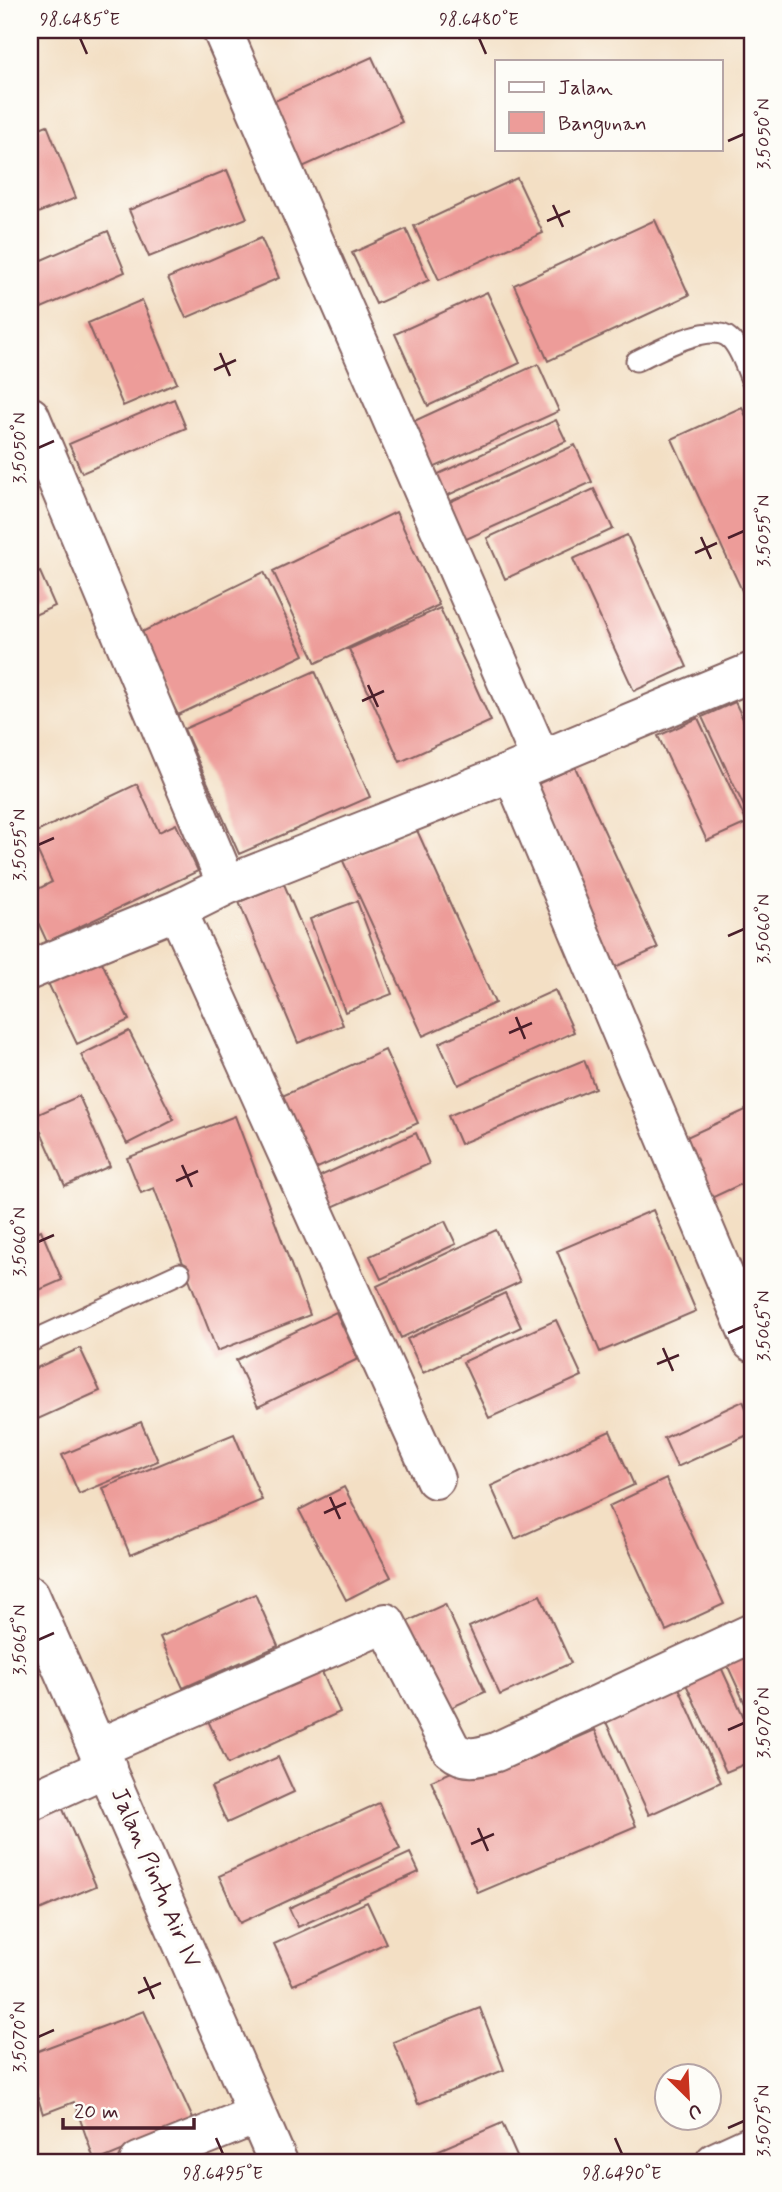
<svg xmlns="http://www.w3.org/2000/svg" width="782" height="2192" viewBox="0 0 782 2192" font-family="Mynerve,sans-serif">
  <rect width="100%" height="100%" fill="#fdfcf7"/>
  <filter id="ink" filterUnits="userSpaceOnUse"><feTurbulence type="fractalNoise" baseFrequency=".0143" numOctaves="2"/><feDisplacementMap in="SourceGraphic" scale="14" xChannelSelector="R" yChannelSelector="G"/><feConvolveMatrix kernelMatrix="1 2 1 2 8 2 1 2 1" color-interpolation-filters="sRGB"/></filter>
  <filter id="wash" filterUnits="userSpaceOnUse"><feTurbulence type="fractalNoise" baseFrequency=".00686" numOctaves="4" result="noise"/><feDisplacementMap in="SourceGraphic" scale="28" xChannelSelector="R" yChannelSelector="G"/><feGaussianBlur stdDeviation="1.57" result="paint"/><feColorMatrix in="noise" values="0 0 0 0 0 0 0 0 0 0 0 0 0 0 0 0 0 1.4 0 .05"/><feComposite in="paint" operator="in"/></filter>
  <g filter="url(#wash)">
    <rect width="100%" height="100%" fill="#f3dfc4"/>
    <g id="blocks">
      <path fill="#ed9c99" d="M372,57L402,122L298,169L268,104Z
        M47,125L76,198L30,216V132Z
        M227,170L247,218L149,257L129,210Z
        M517,178L543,233L439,280L414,226Z
        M655,220L689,295L548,361L514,285Z
        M406,229L429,280L376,304L352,253Z
        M108,231L125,272L30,313V265Z
        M261,238L279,278L186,318L168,278Z
        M487,292L520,363L428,406L395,334Z
        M142,300L177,383L123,406L88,323Z
        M538,364L559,411L431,469L410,423Z
        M174,399L186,428L82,473L69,444Z
        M742,407L752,430V591L744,595L672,439Z
        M556,420L566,441L444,497L434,476Z
        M575,445L592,482L462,541L445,504Z
        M594,489L613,529L505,579L487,538Z
        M396,512L439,605L316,663L273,571Z
        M627,535L687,667L634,691L573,559Z
        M40,572L55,606L30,617V576Z
        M264,572L304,655L178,715L138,634Z
        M440,608L491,721L400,762L349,649Z
        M315,671L370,797L239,854L184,729Z
        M735,702L752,738V808L746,811L702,717Z
        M698,718L747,823L707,841L658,736Z
        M575,767L658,948L613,968L531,787Z
        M137,784L159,832L176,824L198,871L47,942L30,905V893L52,882L30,835Z
        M416,828L495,1003L423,1036L343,861Z
        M284,884L343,1025L298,1043L239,902Z
        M357,901L392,994L345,1012L310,919Z
        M100,958L129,1020L77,1044L48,983Z
        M555,990L574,1032L458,1085L439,1043Z
        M129,1031L174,1120L127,1144L81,1055Z
        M385,1050L418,1123L304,1174L271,1101Z
        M584,1060L595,1088L460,1144L448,1116Z
        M79,1096L110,1166L65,1186L34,1116Z
        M752,1107V1179L705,1201L678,1141Z
        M235,1116L310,1315L217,1351L154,1188L141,1193L127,1158Z
        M416,1133L429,1164L321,1212L307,1182Z
        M653,1210L696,1311L600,1352L557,1251Z
        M445,1221L456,1244L381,1279L370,1256Z
        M41,1230L62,1280L30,1294V1235Z
        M496,1230L520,1282L401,1338L377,1286Z
        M505,1293L521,1327L423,1373L407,1339Z
        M336,1312L358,1359L258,1407L236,1360Z
        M556,1320L582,1376L489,1418L463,1362Z
        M80,1348L100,1391L38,1419L30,1402V1371Z
        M743,1401L752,1421V1433L677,1467L664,1438Z
        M141,1422L158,1461L79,1494L62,1455Z
        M610,1431L634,1485L515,1539L491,1486Z
        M234,1434L262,1500L130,1555L103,1488Z
        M666,1479L724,1604L666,1631L609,1506Z
        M344,1487L391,1577L346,1600L299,1510Z
        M255,1594L278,1646L183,1688L160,1637Z
        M540,1595L571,1663L500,1695L469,1627Z
        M445,1604L485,1692L446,1710L406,1622Z
        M752,1647V1719L725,1660Z
        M318,1663L340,1712L228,1764L205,1714Z
        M720,1665L752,1735V1761L726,1772L685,1682Z
        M679,1688L721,1782L649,1815L606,1722Z
        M595,1730L636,1826L478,1893L431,1781L492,1754L499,1772Z
        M278,1757L294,1792L227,1823L211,1787Z
        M56,1793L96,1886L30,1914V1805Z
        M379,1803L400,1849L240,1923L219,1876Z
        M410,1853L419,1872L298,1927L289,1908Z
        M367,1902L386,1943L293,1985L274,1944Z
        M480,2008L504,2070L418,2104L393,2042Z
        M144,2011L194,2121L95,2162L74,2102L43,2114L34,2086L30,2088V2054Z
        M502,2123L518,2159L511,2162H411Z"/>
    </g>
  </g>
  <g filter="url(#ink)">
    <use href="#blocks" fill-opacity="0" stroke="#856261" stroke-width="2"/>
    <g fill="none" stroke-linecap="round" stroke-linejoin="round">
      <g stroke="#856261" stroke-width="23">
        <path id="lane" d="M636,361C656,352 709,321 729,338C740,347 746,369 752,382
          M30,1342L180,1273"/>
      </g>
      <g stroke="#856261" stroke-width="42">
        <path id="street" d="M222,30L541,760
          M30,416L227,885
          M512,772L752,1342
          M177,910L435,1479
          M30,970L177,910L227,885L512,772L752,672
          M98,1748L386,1623L451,1749C466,1762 479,1757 496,1752L752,1633
          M30,1802L107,1767
          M139,2162L256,2115
          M715,2162L752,2145"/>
      </g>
      <g stroke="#856261" stroke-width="42">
        <path id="secondary" d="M30,1595L278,2162"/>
      </g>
      <use href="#lane" stroke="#fff" stroke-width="19"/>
      <use href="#street" stroke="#fff" stroke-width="38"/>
      <use href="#secondary" stroke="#fff" stroke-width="38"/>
    </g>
  </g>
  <path fill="none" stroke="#4a1f2b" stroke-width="2.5" d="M80,38L87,54M479,38L486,54M728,141L744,134M553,205L563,227M547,221L570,211M220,353L230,376M214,370L236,360M38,448L54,441M701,537L711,559M728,538L744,531M695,553L717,543M368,685L378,707M362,701L384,691M38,845L54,838M728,936L744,929M516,1017L525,1039M509,1033L532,1023M182,1165L192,1187M176,1181L198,1171M38,1242L54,1235M728,1333L744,1326M663,1348L673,1371M657,1364L679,1355M330,1497L340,1519M324,1513L346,1503M38,1640L54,1633M728,1730L744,1723M478,1828L488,1851M471,1844L494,1834M144,1977L154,1999M138,1993L161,1983M38,2037L54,2030M728,2128L744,2121M216,2138L223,2154M615,2138L622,2154"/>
  <g text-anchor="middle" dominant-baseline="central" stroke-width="7" stroke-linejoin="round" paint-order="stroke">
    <g font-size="24" fill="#4a1f2b" stroke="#fdfcf7">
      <text transform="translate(155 1878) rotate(67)">Jalan Pintu Air IV</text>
    </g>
  </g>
  <rect width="782" height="2192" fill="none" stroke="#fdfcf7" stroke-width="77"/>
  <rect x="495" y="60" width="228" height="91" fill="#fdfcf7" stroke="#b5a4a5" stroke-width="2"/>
  <rect x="509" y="82" width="35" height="10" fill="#ffffff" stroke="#b5a4a5" stroke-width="2"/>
  <text x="558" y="94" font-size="21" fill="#4a1f2b">Jalan</text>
  <rect x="509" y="112" width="35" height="21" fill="#ed9c99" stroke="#b5a4a5" stroke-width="2"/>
  <text x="558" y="130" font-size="21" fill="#4a1f2b">Bangunan</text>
  <g transform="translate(688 2097) rotate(156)"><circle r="33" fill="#fdfcf7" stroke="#b5a4a5" stroke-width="2"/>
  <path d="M0-5L12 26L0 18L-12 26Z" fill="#c8321e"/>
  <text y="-10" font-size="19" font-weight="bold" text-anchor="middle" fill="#4a1f2b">U</text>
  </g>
  <path d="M63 2118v10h131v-10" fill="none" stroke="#4a1f2b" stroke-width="3.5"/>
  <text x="74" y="2118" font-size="21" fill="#4a1f2b" stroke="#fdfcf7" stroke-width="5" paint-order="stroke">20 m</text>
  <rect x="38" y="38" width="706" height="2116" fill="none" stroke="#4a1f2b" stroke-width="2.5"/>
  <g font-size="18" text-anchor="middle" fill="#4a1f2b">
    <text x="80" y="25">98.6485°E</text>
    <text x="479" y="25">98.6480°E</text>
    <text transform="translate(763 134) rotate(-90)" y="6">3.5050°N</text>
    <text transform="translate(19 448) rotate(-90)" y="6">3.5050°N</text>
    <text transform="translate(763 531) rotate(-90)" y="6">3.5055°N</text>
    <text transform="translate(19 845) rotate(-90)" y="6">3.5055°N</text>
    <text transform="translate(763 929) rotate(-90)" y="6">3.5060°N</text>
    <text transform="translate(19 1242) rotate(-90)" y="6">3.5060°N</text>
    <text transform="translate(763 1326) rotate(-90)" y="6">3.5065°N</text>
    <text transform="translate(19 1640) rotate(-90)" y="6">3.5065°N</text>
    <text transform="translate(763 1723) rotate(-90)" y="6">3.5070°N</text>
    <text transform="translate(19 2037) rotate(-90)" y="6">3.5070°N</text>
    <text transform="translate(763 2121) rotate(-90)" y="6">3.5075°N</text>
    <text x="223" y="2179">98.6495°E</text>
    <text x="622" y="2179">98.6490°E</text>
  </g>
</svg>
